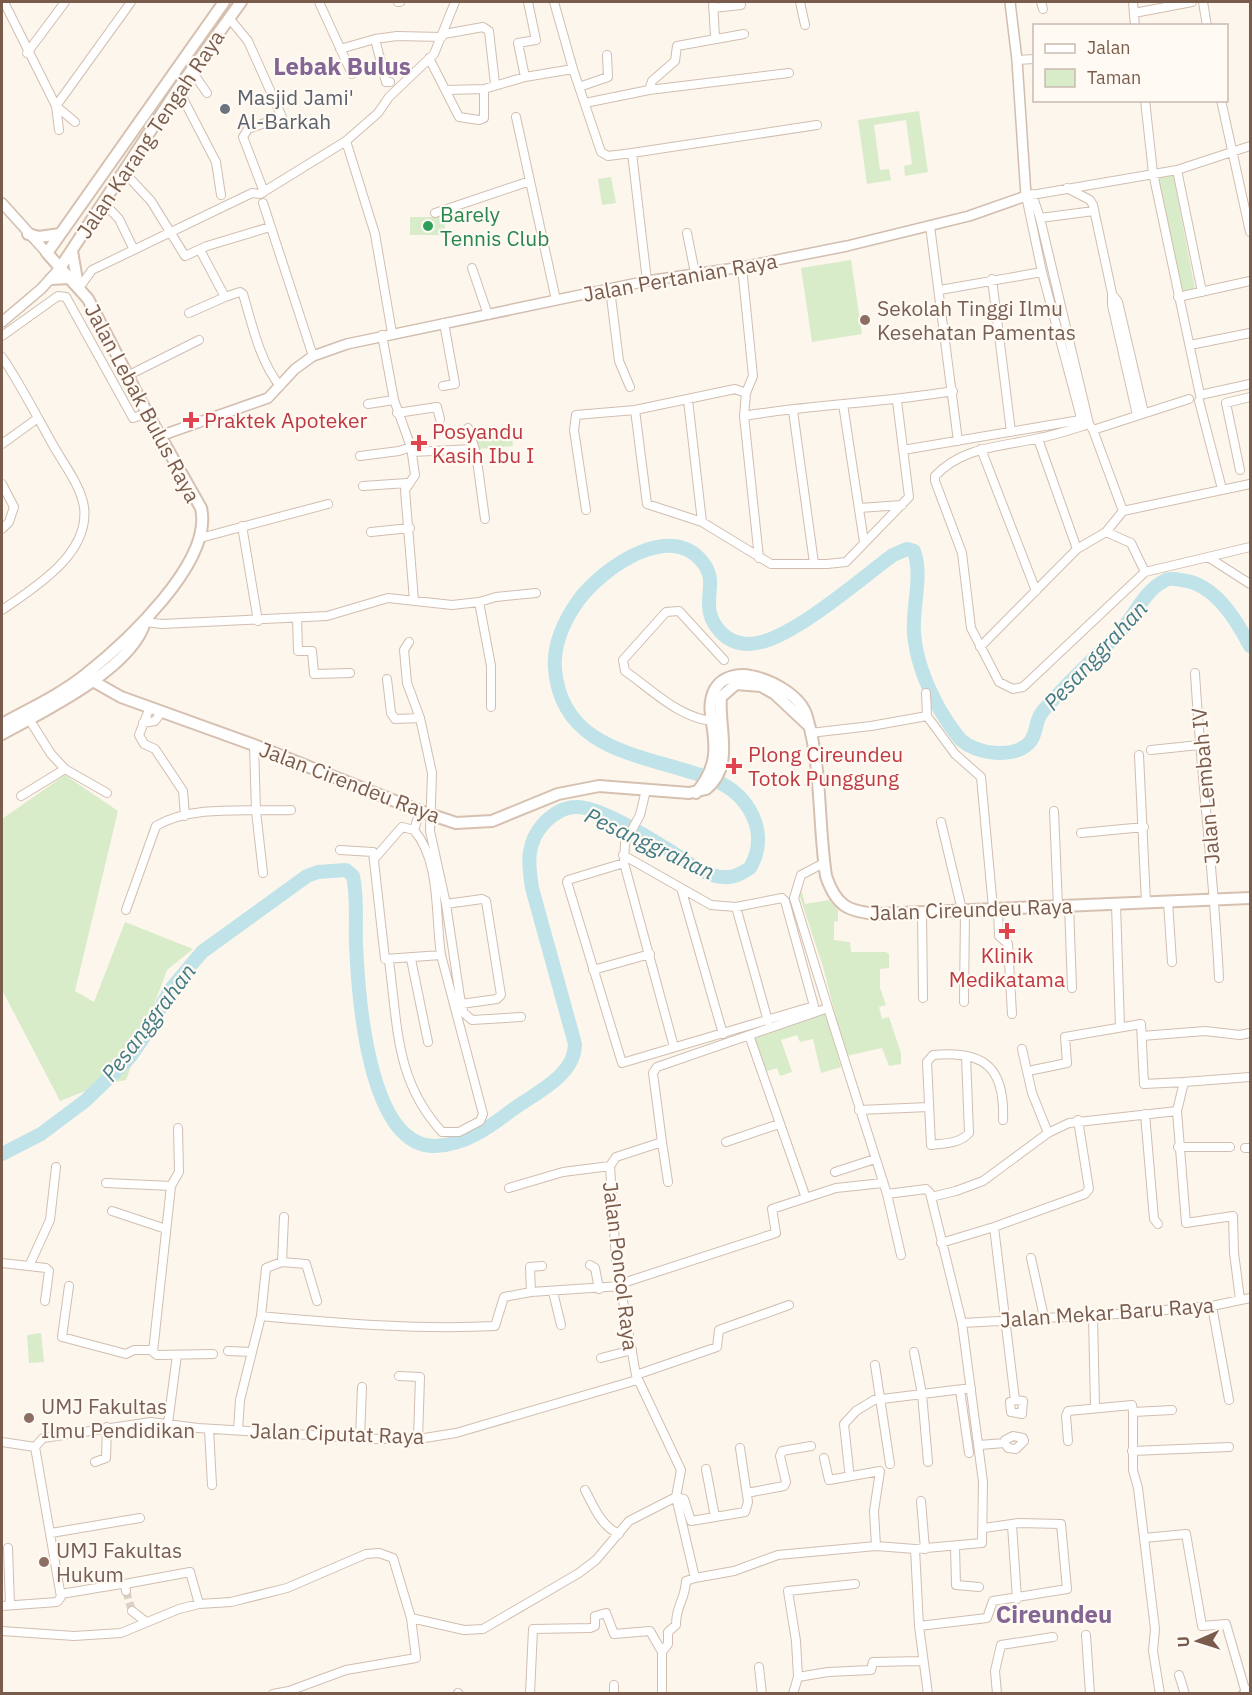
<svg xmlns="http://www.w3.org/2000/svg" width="1252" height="1695" viewBox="0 0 1252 1695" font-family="'IBM Plex Sans',sans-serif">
  <rect width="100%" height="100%" fill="#fdf6ec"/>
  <path fill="#d8ecc9" d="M919,111L928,172L905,176L904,166L912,164L906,120L874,125L880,170L889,169L891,180L867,184L858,120Z
    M1173,174L1195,289L1177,292L1157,179Z
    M611,177L616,203L602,205L598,179Z
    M410,217H445V235H410Z
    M851,260L862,334L812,342L801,268Z
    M511,428L513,446L478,449L476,432Z
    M65,775L118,811L75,991L94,1002L125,922L193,949L167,970L126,1080L100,1085L60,1101L2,990V819Z
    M802,892L805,904L829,900L838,910V921L834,922V940L850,942L851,952H886L889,954V968L880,969V988L886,1005L879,1007L882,1019L889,1017L901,1053V1064L889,1066L882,1048L846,1056L823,967L799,894Z
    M825,1012L841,1067L821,1073L813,1039L800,1042L797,1035L781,1040L792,1072L780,1076L777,1068L764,1072L753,1033Z
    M41,1333L44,1362L29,1363L27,1335Z"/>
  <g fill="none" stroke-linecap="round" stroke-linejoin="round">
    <path stroke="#bfe3e8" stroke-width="14" d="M2,1154L41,1134L85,1101L112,1075L130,1057L148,1031L170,990L202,952L307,876L318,872L346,870L353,876C358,899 355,921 356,944C358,991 367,1147 435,1146C465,1145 490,1127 512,1110C535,1093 575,1076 575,1044L532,888C528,863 526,843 544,823C552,815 564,807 576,807C599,806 647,837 667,849C686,860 706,879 729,877C737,877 743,872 750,868C770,833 750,795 714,780C652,755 562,755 555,669C553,645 564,621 578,601C601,569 674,516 706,567C713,579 709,589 709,602C708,624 726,644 748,644C786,645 860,579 893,555L907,549L914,551C923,577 912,606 914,633C916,659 927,687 940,710C946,720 953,731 961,740C977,754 1013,759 1029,743C1038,734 1034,721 1043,711C1067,683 1094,659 1119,633C1133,618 1145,590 1164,581C1168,578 1176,579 1181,580C1214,583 1236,619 1250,646"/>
    <path stroke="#dcd0c4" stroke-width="8" stroke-dasharray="8 4" stroke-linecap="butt" d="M126,1591L132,1611"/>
    <g stroke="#d1beb0" stroke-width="10">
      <path id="minor" d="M4,2L56,106L59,130
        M319,2L352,74
        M398,2H400
        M554,2L573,69L601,152L608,156L632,153L647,281
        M713,2L715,37
        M800,2L805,25
        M1041,2L1043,9
        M1133,2L1135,26
        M1203,2L1207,26
        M713,8L741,5
        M1134,13L1192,2
        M229,18L248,41L282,117L248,129L243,137L264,192
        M444,34L483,27L489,31L495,84
        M375,39L397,36L442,37
        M340,49L375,39L386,82H390
        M27,53L65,2
        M429,58L459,117L479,120L484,118V89
        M1017,60L1034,59
        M191,70L207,93
        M525,77L518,43L536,40L528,2
        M579,87L608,77L607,55
        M178,89L216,162L221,195
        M446,90L484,89L525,77L573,69
        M649,90L652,81L675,61L677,46L744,34
        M1145,100L1153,173L1200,395L1250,384
        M1221,100L1250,232
        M585,103L649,90L789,73
        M56,106L131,2
        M56,106L75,122
        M516,117L556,300
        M346,141L375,234L392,333
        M632,153L817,125
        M1177,170L1202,292
        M124,172L151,201L185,256L207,246L270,227
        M1067,188L1090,200L1093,205L1112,293V305L1137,415
        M1032,194L1040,218
        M104,203L119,219L134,250
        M263,203L313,356
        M1094,211L1040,218L1089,424L1093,430L1189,399
        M435,213L530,181
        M930,226L958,441
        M687,233L695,273
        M200,250L225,297L240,292L243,294C252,324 260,362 280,386
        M742,267L753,376L746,393L744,416L759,558
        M472,268L488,315
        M992,279L1011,432
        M79,288L92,270L252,193L260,194L346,141L378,113L389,97L434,54L455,2
        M610,289L619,361L630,387
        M940,290L1042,272
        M1112,294L1118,302L1144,413
        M1178,297L1250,281
        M189,313L225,297
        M382,335L394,400L411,447L415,475L405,490L414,600
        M2,336L58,296L66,297L133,418L147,413
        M1190,345L1250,333
        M2,357C21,385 36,415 53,445C63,463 81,486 84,507C90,554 34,588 2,610
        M127,376L199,340
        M443,386L455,384L444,323
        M688,400L702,522
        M1199,401L1222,489
        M368,404L394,400
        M843,404L864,542
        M635,410L647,504L702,522L771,564H827L846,562L909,497L897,401
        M793,411L814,563
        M397,413L437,407L440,419
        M744,416C813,404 884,403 953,391
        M1089,424C1073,429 1056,435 1039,438C1002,447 963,446 935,476V481L962,553L971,628L999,682L1013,689L1023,687L1145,572L1131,543L1106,532
        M468,428L476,453L485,519
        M1093,430L1123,511
        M1038,439L1077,549
        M2,444L38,418
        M981,449L1036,591
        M903,450L1080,420V414L1042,272L1026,196L1177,170L1250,146
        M412,452L474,449
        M360,456L399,451L411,447
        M1240,470L1226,403L1250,397
        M2,484L14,507L9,522L2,529
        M363,486L407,483
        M859,508L902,505
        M586,510L574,430L576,415L635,410L735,389L746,393
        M242,526L258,621
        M371,532L410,528
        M200,538L328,504
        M1208,557L1250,584
        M1145,572L1250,547
        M479,602L491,666V707
        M297,618L298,651H312L314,674L350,673
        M145,622L162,624L327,616L388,598L452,605L479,602L496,597L536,593
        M409,642L404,650L407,683L420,718L432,773L430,831L446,904L461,1004L464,1013L472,1020L521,1017
        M980,647L1077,549L1106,532L1123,511L1250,484
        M1195,673C1201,775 1214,876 1219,978
        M387,679L391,713L395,719L420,718
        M926,693L927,716
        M150,707L139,735L144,744L155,749L183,791L185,816
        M927,716L955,754L981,777L993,908
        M29,719L51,754L65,769L107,793
        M715,721C681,720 651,689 625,671L623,660L666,612L679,611L724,660
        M143,723L155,721L162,711
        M810,733L871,726L927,716
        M254,745L256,811L263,873
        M1151,750L1199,745
        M1139,755L1146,903
        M646,790L640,815L625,843L624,863L674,1047
        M21,796L65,769
        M1054,811L1058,906
        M941,822L962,910
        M1081,833L1144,827
        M340,850L373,852L385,959L441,955C435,915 441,862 414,830L420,811
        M623,855L711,905L736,907L782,898L785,901L814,1006L622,1063L567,882L568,880L624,863
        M375,858L402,827L414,830
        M824,863L801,875L794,898L828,1008L657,1067L653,1073L662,1142L616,1157L610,1166L616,1261L636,1375L681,1470L676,1497L695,1578L734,1571L778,1555L876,1546L915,1549
        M681,888L723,1034
        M1168,902L1172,962
        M446,904L482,899L486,901L501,995L497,999L461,1004
        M1116,904L1120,1027
        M1069,905L1072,988
        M736,907L768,1021
        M998,908L999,936L1008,944L1012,1014
        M126,910L156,826C193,804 249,812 291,810
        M922,912L923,998
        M411,959L428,1042
        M389,961C398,1026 395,1081 442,1132H459L480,1121L483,1114L441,955
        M593,970L650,954
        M964,1002L965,910
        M828,1008L887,1194L901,1255
        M749,1035L806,1198
        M1142,1036L1205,1031L1240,1035L1250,1033
        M1022,1049L1032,1093L1048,1133
        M966,1056L969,1133C959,1144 945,1143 931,1145L927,1062L933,1055C985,1050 1005,1068 1003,1120
        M1033,1070L1067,1063L1065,1037L1141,1024L1144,1084L1184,1082
        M859,1110L929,1107
        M1177,1111L1186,1223L1233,1216L1234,1253L1240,1299
        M1145,1114L1154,1219L1158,1224
        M178,1128L179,1172L171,1186L153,1352L157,1355L213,1354
        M662,1142L668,1182
        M726,1142L779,1124
        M1178,1147H1230
        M1245,1148H1250
        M835,1172L875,1159
        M106,1183L171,1186
        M509,1188L563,1172L610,1166
        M887,1194L926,1189L930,1193L962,1323L983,1482L982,1543L915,1549L919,1626L928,1694
        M931,1197L956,1191L983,1181L1048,1133L1069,1123L1177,1111L1184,1082L1250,1077
        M112,1211L166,1229
        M994,1227L1015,1400L1010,1402L1011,1412L1022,1414L1023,1401L1015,1400
        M941,1243L994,1227L1085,1194L1089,1189L1078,1120
        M1031,1258L1044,1317
        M282,1262L306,1264L317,1301
        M2,1263L46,1268L49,1271L45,1301
        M30,1264L50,1220L56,1167
        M590,1265L595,1268L599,1289
        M620,1284L776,1233L772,1209L836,1188L883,1183
        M69,1286L62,1337L126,1354L134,1350H153
        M531,1292L530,1267L542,1266
        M553,1292L561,1325
        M1212,1306L1229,1400
        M261,1316C339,1323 416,1330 495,1326L504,1297L531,1292L621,1286
        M1093,1316L1095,1407
        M962,1323L999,1321L1005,1323L1040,1318L1093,1316L1212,1306L1250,1298
        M228,1351L252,1352
        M914,1352L922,1394L928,1462
        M601,1358L632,1350
        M875,1365L890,1464
        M636,1375L717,1347L719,1330L789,1305
        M399,1376L420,1377L418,1439
        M960,1390L969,1453
        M1172,1410L1133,1412V1470L1138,1488L1144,1538L1186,1534L1202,1626L1226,1624L1246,1693
        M168,1423L177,1355
        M209,1429L212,1485
        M238,1430L240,1400L261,1316L266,1268L282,1262L284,1217
        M360,1437L362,1387
        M1068,1441L1066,1416L1068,1411L1132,1405L1133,1412
        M2,1442L35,1447
        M979,1445L1005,1443L1008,1448L1016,1449L1024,1441L1023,1438L1013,1436L1005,1440V1443
        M35,1447L43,1438L151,1422L198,1428L374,1439H418L456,1433L637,1380
        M1132,1451L1229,1447
        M824,1458L829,1480L880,1471L874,1511L876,1546
        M95,1462L106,1458L107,1427
        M706,1469L715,1517
        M849,1470L844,1424L856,1411L874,1400L971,1388
        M585,1490C594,1507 601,1526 619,1534
        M747,1493L784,1486L786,1482L780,1456L782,1451L811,1446
        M921,1501L925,1549
        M1012,1525L1017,1599
        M51,1533L140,1518
        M1144,1538L1155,1629L1153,1651L1160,1694
        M955,1547L956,1585L979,1587
        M8,1548L10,1605
        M126,1591L125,1584L190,1572L199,1604
        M61,1594L121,1584
        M2,1606L57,1602L61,1597L35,1447
        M132,1611L146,1622
        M411,1618L464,1630L483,1629L579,1573L596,1560L629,1521L676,1497L684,1499L691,1521L745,1512L748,1502L740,1448
        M919,1626L987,1618L993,1601L1067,1589L1061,1524L1019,1523L984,1528
        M2,1631L74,1636L121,1633L179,1609L199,1604L231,1602L287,1588L366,1554L379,1553L393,1558L411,1618L416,1658L346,1670L289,1691L273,1694
        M1086,1635L1090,1694
        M759,1667L762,1694
        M1179,1675L1185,1694
        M798,1677L796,1641L788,1591L855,1584
        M458,1693L459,1694
        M530,1694L533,1629L590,1628L595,1626V1616L606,1613L614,1634L650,1631L662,1652
        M614,1694V1685
        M662,1694V1652L668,1644V1632L676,1625C676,1604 685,1601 686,1581L695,1578
        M793,1694L798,1677L828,1672L871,1670L873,1662L923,1661
        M997,1694L995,1671L1001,1645L1053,1637"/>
    </g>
    <g stroke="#d1beb0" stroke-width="12">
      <path id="tertiary" d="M2,203L47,253
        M2,322L41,289L60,268
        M160,436L268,398L295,369L313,356L347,344L647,281L742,267L847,246L969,216L1026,196L1017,60L1010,2
        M1244,1694L1250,1690"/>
    </g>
    <g stroke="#d6c0b0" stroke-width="14">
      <path id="secondary" d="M28,234L39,237L60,234
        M72,251L78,286
        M60,268L178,89L241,2
        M51,279L69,278
        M84,676L121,697L254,745L420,811L456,823L492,821L558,794L599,786L689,793L706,789C735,766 718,728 721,697L736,684L761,686L775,694L808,725
        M2,724C29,709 60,695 85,675C124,644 214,562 201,508L147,413L88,299L47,253L224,2
        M2,734C42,712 132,669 145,622
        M696,793C734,749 699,718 715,689C722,677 738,673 751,676C771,680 801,695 807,717C822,768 818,824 826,876C836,906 848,912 879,914L1250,898"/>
    </g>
    <use href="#minor" stroke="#fff" stroke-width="8"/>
    <use href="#tertiary" stroke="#fff" stroke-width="9"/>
    <use href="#secondary" stroke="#fff" stroke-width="10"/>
  </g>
  <circle fill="#6b7280" stroke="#fffaf3" stroke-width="2" cx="225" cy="109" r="6"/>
  <circle fill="#2e9e5b" stroke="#fffaf3" stroke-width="2" cx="428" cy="226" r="6"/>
  <g fill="#8d6e63" stroke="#fffaf3" stroke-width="2">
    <circle cx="865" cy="320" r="6"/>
    <circle cx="29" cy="1418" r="6"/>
    <circle cx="44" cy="1562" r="6"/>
  </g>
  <g fill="#e0444e" stroke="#fffaf3" stroke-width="2">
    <path d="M188 411h6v6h6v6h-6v6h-6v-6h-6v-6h6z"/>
    <path d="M416 434h6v6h6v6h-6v6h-6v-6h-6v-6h6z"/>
    <path d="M731 757h6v6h6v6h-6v6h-6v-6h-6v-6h6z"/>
    <path d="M1004 922h6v6h6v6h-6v6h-6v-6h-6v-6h6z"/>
  </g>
  <g text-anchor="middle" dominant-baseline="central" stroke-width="4.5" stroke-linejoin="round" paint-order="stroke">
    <g font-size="21" fill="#5b616d" stroke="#fffaf3" text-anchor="start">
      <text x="237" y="97">Masjid Jami'<tspan x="237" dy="24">Al-Barkah</tspan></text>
    </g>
    <g font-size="21" fill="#7a5c4d" stroke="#fffaf3">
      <text transform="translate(150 134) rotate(-56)">Jalan Karang Tengah Raya</text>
      <text transform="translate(680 277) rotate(-10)">Jalan Pertanian Raya</text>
      <text transform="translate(143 403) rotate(62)">Jalan Lebak Bulus Raya</text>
      <text transform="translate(350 782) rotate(21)">Jalan Cirendeu Raya</text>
      <text transform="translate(1205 786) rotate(-95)">Jalan Lembah IV</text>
      <text transform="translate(971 909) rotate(-2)">Jalan Cireundeu Raya</text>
      <text transform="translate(621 1266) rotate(83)">Jalan Poncol Raya</text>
      <text transform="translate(1107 1312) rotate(-4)">Jalan Mekar Baru Raya</text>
      <text transform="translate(337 1433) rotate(2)">Jalan Ciputat Raya</text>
    </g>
    <g font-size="21" fill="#27864d" stroke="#fffaf3" text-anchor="start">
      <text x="440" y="214">Barely<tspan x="440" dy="24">Tennis Club</tspan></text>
    </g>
    <g font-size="21" fill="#785e54" stroke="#fffaf3" text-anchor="start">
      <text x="877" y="308">Sekolah Tinggi Ilmu<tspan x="877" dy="24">Kesehatan Pamentas</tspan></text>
      <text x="41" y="1406">UMJ Fakultas<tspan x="41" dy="24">Ilmu Pendidikan</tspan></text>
      <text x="56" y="1550">UMJ Fakultas<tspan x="56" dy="24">Hukum</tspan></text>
    </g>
    <g font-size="21" fill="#be3a42" stroke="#fffaf3" text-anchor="start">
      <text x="204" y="420">Praktek Apoteker</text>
      <text x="432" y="431">Posyandu<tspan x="432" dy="24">Kasih Ibu I</tspan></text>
      <text x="748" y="754">Plong Cireundeu<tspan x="748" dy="24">Totok Punggung</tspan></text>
      <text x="1007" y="955" text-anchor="middle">Klinik<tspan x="1007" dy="24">Medikatama</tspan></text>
    </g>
    <g font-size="22" font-style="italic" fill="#437c86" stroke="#fffaf3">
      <text transform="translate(1095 655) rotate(-47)">Pesanggrahan</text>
      <text transform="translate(650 843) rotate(25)">Pesanggrahan</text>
      <text transform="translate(148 1022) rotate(-53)">Pesanggrahan</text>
    </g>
    <g font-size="24" font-weight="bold" fill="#846695" stroke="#fffaf3">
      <text x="342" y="66">Lebak Bulus</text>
      <text x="1054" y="1614">Cireundeu</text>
    </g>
  </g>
  <rect width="1252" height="1695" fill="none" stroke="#7a5c4d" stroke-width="6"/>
  <rect x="1033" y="24" width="195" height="78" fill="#fffaf3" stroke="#cabbb1" stroke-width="1.5"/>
  <rect x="1045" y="44" width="30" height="9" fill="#ffffff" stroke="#cabbb1" stroke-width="1.5"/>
  <text x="1087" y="54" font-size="18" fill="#7a5c4d">Jalan</text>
  <rect x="1045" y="69" width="30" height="18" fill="#d8ecc9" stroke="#cabbb1" stroke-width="1.5"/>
  <text x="1087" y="84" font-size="18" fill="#7a5c4d">Taman</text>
  <g transform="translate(1198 1641) rotate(267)" stroke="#fffaf3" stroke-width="4.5" paint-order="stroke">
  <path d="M0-4.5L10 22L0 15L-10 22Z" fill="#7a5c4d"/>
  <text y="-9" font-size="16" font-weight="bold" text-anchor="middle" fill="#7a5c4d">U</text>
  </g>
</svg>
